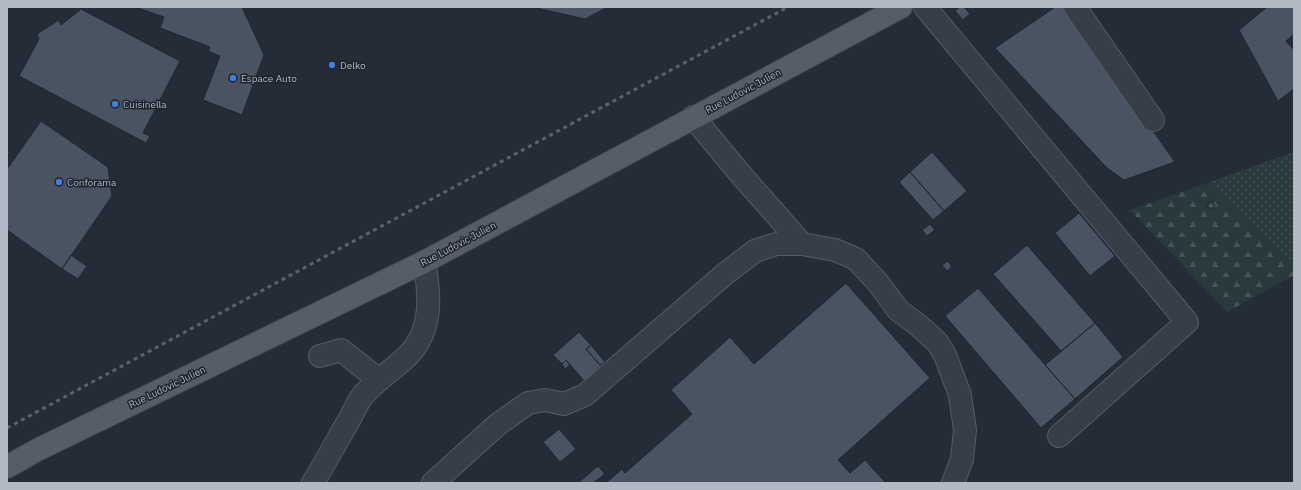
<svg xmlns="http://www.w3.org/2000/svg" width="1301" height="490" viewBox="0 0 1301 490" font-family="'IBM Plex Sans',sans-serif">
  <defs>
    <pattern id="green-dots" width="8" height="8" patternUnits="userSpaceOnUse"><rect width="8" height="8" fill="#283a3b"/><path d="M2 2h.1M6 6h.1" fill="none" stroke="#455456" stroke-width="1.8" stroke-linecap="round"/></pattern>
    <pattern id="forest-firs" width="22" height="20" patternUnits="userSpaceOnUse"><rect width="22" height="20" fill="#283a3b"/><path d="M5 1l3.5 6h-7zM16 11l3.5 6h-7z" fill="#455456"/></pattern>
  </defs>
  <rect width="100%" height="100%" fill="#242c38"/>
  <path fill="url(#green-dots)" d="M1294,152V268L1207,183Z"/>
  <path fill="url(#forest-firs)" d="M1207,183L1294,268V275L1227,312L1130,210Z"/>
  <path fill="#4a5361" stroke="#1e252f" d="M135,7H242L264,55L242,115L203,100L220,56L208,51L210,47L160,28L164,17Z
    M532,7H608L585,19Z
    M960,7H964L970,14L963,20L955,11Z
    M1055,7H1066L1175,162L1124,180L1107,168L995,48Z
    M1267,7H1294V34L1286,41L1294,50V89L1278,101L1239,30Z
    M81,9L180,61L143,133L150,136L146,143L19,76L39,39L37,34L59,20L61,25Z
    M41,121L108,167L112,196L62,269L7,230V169Z
    M932,152L967,191L944,211L910,172Z
    M910,172L944,211L933,220L899,182Z
    M1210,202L1215,205L1212,209L1207,207Z
    M1079,213L1115,256L1090,276L1055,233Z
    M930,224L935,230L927,236L922,230Z
    M1027,245L1095,323L1061,351L993,274Z
    M71,255L87,266L78,279L62,269Z
    M948,261L952,267L947,271L942,265Z
    M846,283L930,378L838,460L850,473L865,460L886,483H606L622,469L625,473L692,414L671,390L730,337L754,364Z
    M978,288L1075,399L1041,428L945,316Z
    M1095,323L1123,357L1075,399L1045,365Z
    M579,332L591,345L586,349L601,366L584,381L566,360L562,364L553,355Z
    M591,345L605,362L600,365L586,349Z
    M566,360L570,365L565,369L562,364Z
    M559,429L576,449L560,462L543,442Z
    M598,466L605,474L593,483H578Z"/>
  <g fill="none" stroke-linecap="round" stroke-linejoin="round">
    <g stroke="#555c66" stroke-width="24">
      <path id="minor" d="M925,7L1187,322L1059,436
        M1075,7L1153,120
        M693,117L742,176L802,244
        M320,356L341,350L379,380
        M313,483C325,463 336,442 348,422C353,413 357,403 363,395C375,382 389,372 402,361C433,335 431,298 424,262
        M433,483L497,425L528,403L545,400L564,404L585,395L726,273L755,251L776,244H802L835,250L856,259L879,284L898,310L918,325L937,342L945,355L960,395L965,430L962,459L953,483"/>
    </g>
    <g stroke="#404751" stroke-width="24">
      <path id="major" d="M7,467L37,450L424,262L901,7"/>
    </g>
    <use href="#minor" stroke="#373e48" stroke-width="22"/>
    <use href="#major" stroke="#555d68" stroke-width="22"/>
    <path stroke="#59626f" stroke-width="3" stroke-dasharray="4 4" stroke-linecap="butt" d="M7,428L788,7"/>
  </g>
  <g fill="#3f7fe0" stroke="#1c232d" stroke-width="1.5">
    <circle cx="332" cy="65" r="4"/>
    <circle cx="233" cy="78" r="4"/>
    <circle cx="115" cy="104" r="4"/>
    <circle cx="59" cy="182" r="4"/>
  </g>
  <g text-anchor="middle" dominant-baseline="central" stroke-width="3" stroke-linejoin="round" paint-order="stroke">
    <g font-size="10" fill="#b2b9c4" stroke="#1c232d" text-anchor="start">
      <text x="340" y="65">Delko</text>
      <text x="241" y="78">Espace Auto</text>
      <text x="123" y="104">Cuisinella</text>
      <text x="67" y="182">Conforama</text>
    </g>
    <g font-size="10" fill="#b2b9c4" stroke="#1c232d">
      <text transform="translate(743 91) rotate(-28)">Rue Ludovic Julien</text>
      <text transform="translate(458 244) rotate(-28)">Rue Ludovic Julien</text>
      <text transform="translate(167 387) rotate(-26)">Rue Ludovic Julien</text>
    </g>
  </g>
  <rect width="1301" height="490" fill="none" stroke="#b2b9c4" stroke-width="16"/>
</svg>
